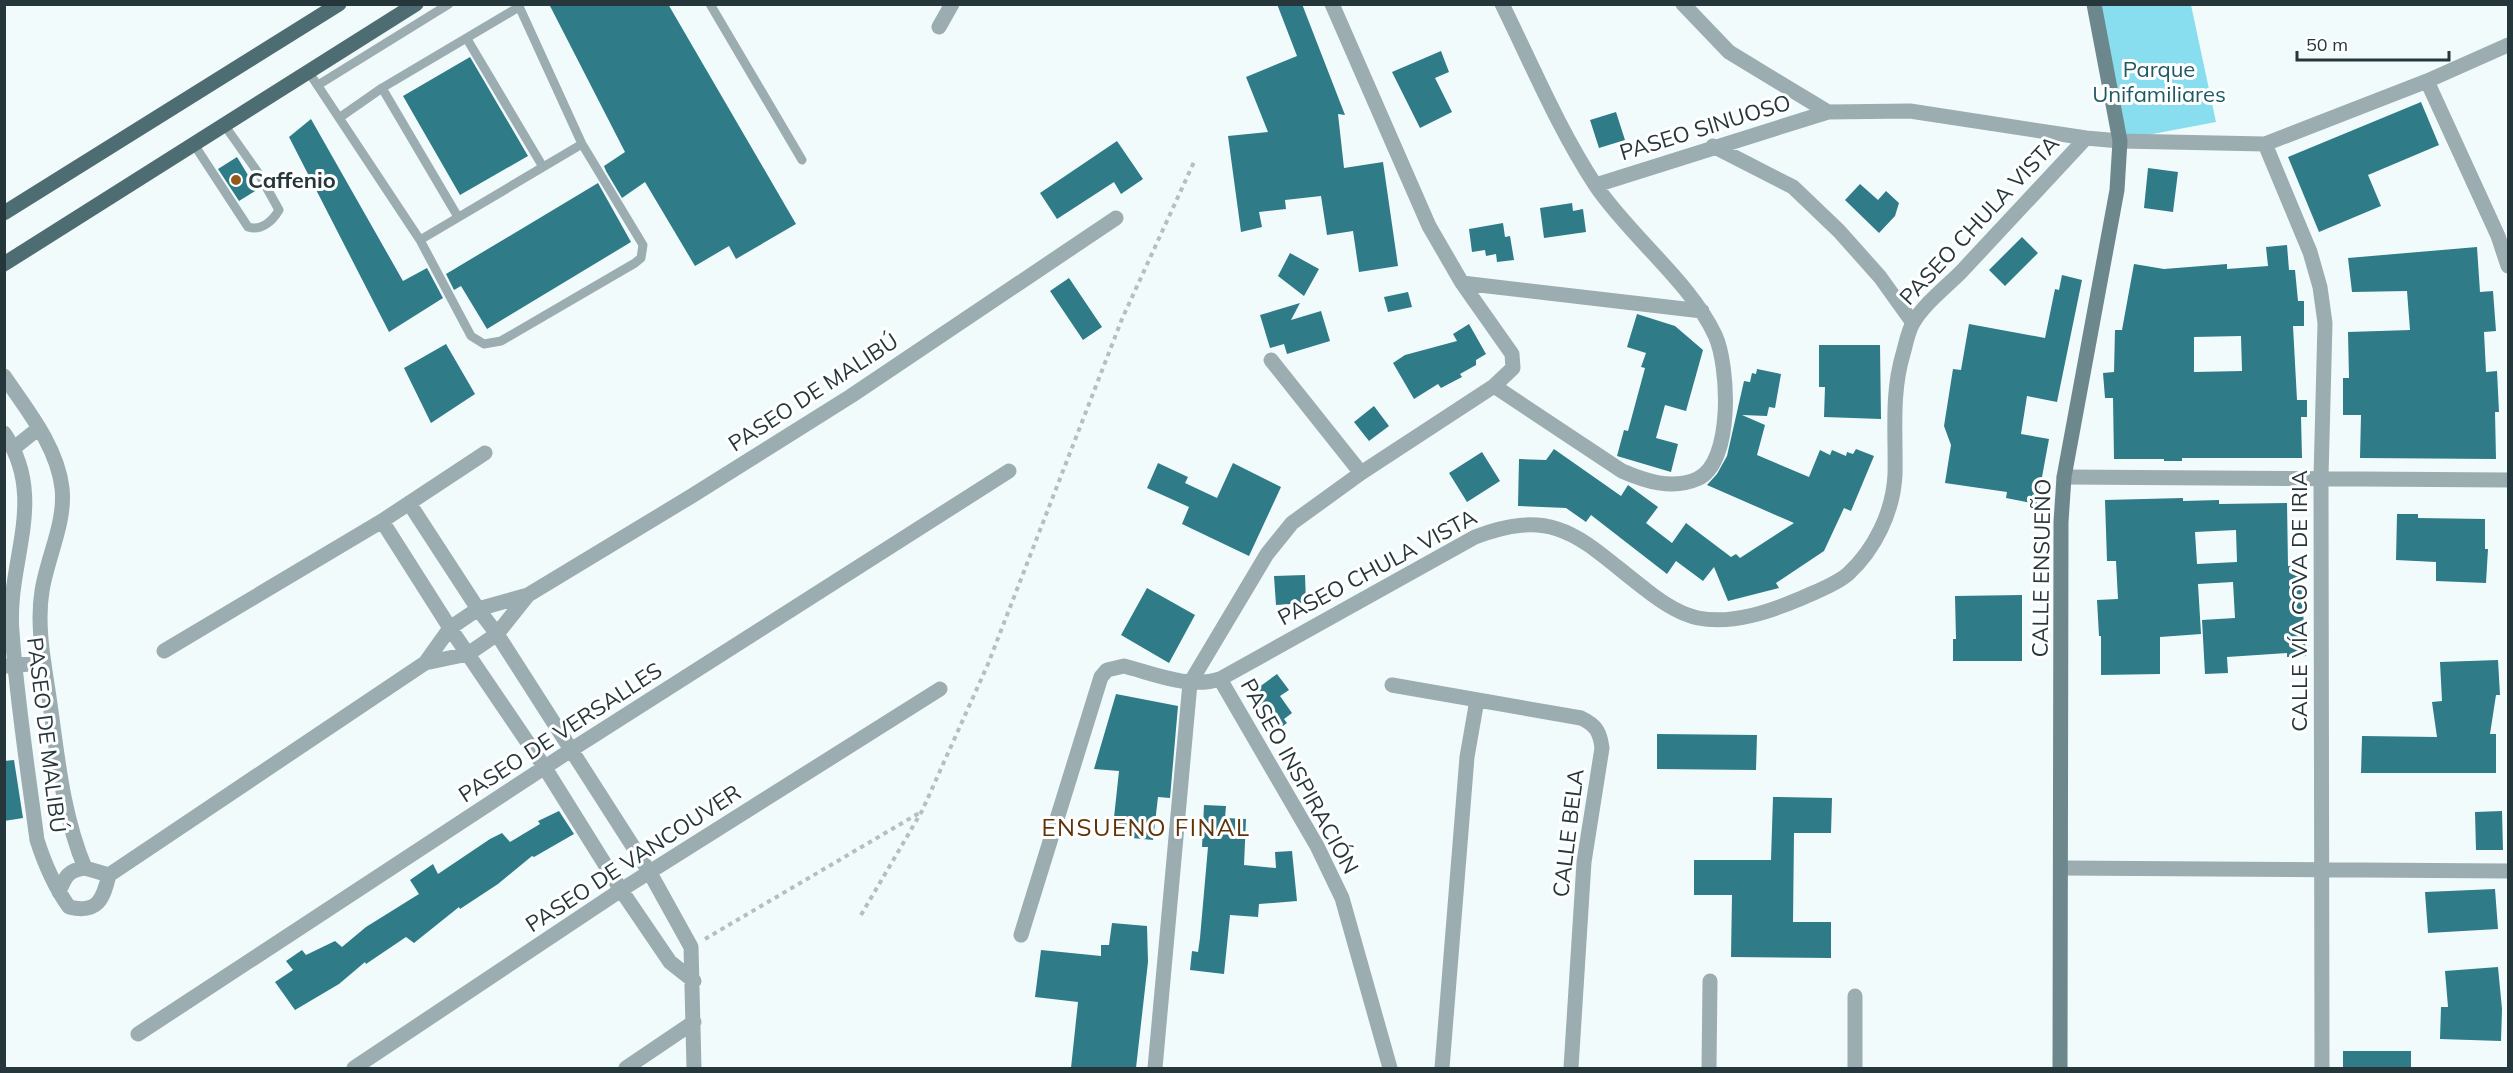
<svg xmlns="http://www.w3.org/2000/svg" width="2513" height="1073" viewBox="0 0 2513 1073" font-family="Mulish,sans-serif">
  <rect width="100%" height="100%" fill="#f2fbfc"/>
  <path fill="#88deee" d="M2095,5H2191L2216,122L2121,140Z"/>
  <path fill="#2f7b88" fill-rule="evenodd" d="M549,4H668L796,224L736,259L729,246L695,266L645,182L622,198L606,171L604,166L625,152Z
    M1277,4H1302L1345,115L1338,114L1344,168L1383,162L1398,266L1359,272L1353,231L1327,235L1321,196L1285,200L1286,209L1259,212L1262,227L1241,232L1228,136L1268,132L1246,77L1297,56Z
    M1441,51L1449,72L1435,78L1452,112L1420,128L1392,72Z
    M470,57L528,156L460,195L403,96Z
    M2421,102L2439,145L2368,175L2381,206L2319,232L2288,157Z
    M1616,112L1625,140L1599,148L1590,120Z
    M311,119L403,281L427,268L443,298L389,332L289,137Z
    M1117,141L1143,179L1121,194L1114,182L1057,219L1040,193Z
    M237,157L257,190L239,201L218,169Z
    M2148,168L2178,172L2173,212L2144,208Z
    M598,183L631,242L487,329L461,286L454,290L446,274Z
    M1860,184L1878,200L1886,191L1899,203L1895,216L1879,233L1845,200Z
    M1572,203L1573,211L1583,209L1586,232L1544,238L1540,208Z
    M1503,223L1505,237L1510,236L1514,260L1497,262L1496,254L1486,256L1485,250L1472,252L1469,229Z
    M2022,237L2038,253L2005,286L1989,270Z
    M2287,245L2289,270H2295L2298,301H2304V326H2293L2297,400H2307V417H2301L2302,458H2182V461H2164V459H2114L2113,398H2105L2103,373L2114,372L2115,330H2122L2134,264L2164,269L2227,264V269L2268,266L2266,247ZM2241,336L2242,371L2194,372V337Z
    M2477,247L2480,292L2493,291L2496,331L2484,332L2486,372L2497,371L2499,412H2495L2496,459L2360,458L2361,415H2343V378H2349L2348,332L2410,330L2407,291L2352,292L2348,258Z
    M1290,253L1319,269L1304,296L1278,276Z
    M2062,275L2082,280L2057,402L2027,396L2021,434L2049,439L2037,504L2006,498L2007,492L1945,483L1951,445L1944,426L1953,369L1961,370L1969,324L2045,338L2055,289L2059,290Z
    M1069,278L1102,327L1083,340L1050,291Z
    M1408,292L1412,307L1388,312L1384,297Z
    M1300,303L1291,320L1321,311L1330,341L1287,354L1284,344L1270,348L1260,315Z
    M1637,314L1675,326L1703,350L1686,411L1665,405L1656,438L1678,444L1671,472L1617,456L1624,430L1628,431L1645,368L1641,367L1646,353L1627,347Z
    M1469,324L1486,354L1476,360V365L1460,374L1462,377L1441,388L1438,384L1414,399L1393,363L1405,355L1457,341L1453,334Z
    M446,344L475,394L431,423L404,368Z
    M1819,345H1880L1881,419L1824,417L1825,387H1819Z
    M1757,369L1781,374L1775,408L1769,407L1767,416L1742,415L1765,425L1757,455L1809,477L1820,450L1830,455L1832,450L1846,456L1847,452L1853,454L1856,449L1874,456L1851,511L1844,508L1824,551L1776,583L1779,588L1728,601L1714,567L1703,581L1676,561L1667,574L1591,515L1586,522L1566,508L1518,506L1519,459L1546,460L1554,449L1621,496L1628,485L1658,507L1646,523L1672,543L1686,523L1731,557L1736,554L1740,558L1794,523L1707,485L1717,474L1727,456L1744,381L1750,382L1752,373L1756,374Z
    M1374,406L1389,426L1369,441L1354,422Z
    M1482,452L1500,481L1467,502L1449,473Z
    M1158,463L1188,477L1185,483L1217,498L1233,463L1281,487L1249,556L1182,524L1189,507L1147,488Z
    M2183,498V501L2219,500V504L2287,503L2288,566L2300,565L2306,656L2287,657V653L2227,657L2228,673L2205,674L2202,620L2235,618L2233,582L2198,584L2201,634L2160,637V674L2101,675V636H2099L2097,600L2118,599L2116,561H2107L2105,500ZM2236,530L2237,562L2197,564L2195,532Z
    M2397,514H2418V518L2485,519V549H2488L2486,583L2436,581V562L2396,560Z
    M1305,575L1306,603L1276,605L1274,576Z
    M1147,588L1195,615L1169,663L1121,635Z
    M2022,595V661H1953V639H1956L1955,596Z
    M2498,660L2500,695H2496L2490,734H2496V773H2361L2362,736L2437,737L2432,702L2442,701L2440,662Z
    M1277,674L1289,690L1280,696L1292,713L1284,719L1287,723L1272,734L1258,714L1259,709L1256,704L1261,700L1255,690Z
    M1116,694L1178,706L1170,798L1158,797L1153,840L1112,836L1119,771L1094,769Z
    M1657,734L1757,735L1756,770L1657,769Z
    M14,760L23,818L4,821V761Z
    M1773,797L1832,798L1831,833H1794L1793,922H1831V958L1731,957L1732,895H1694V860H1771Z
    M1204,805L1226,806L1225,818L1246,819L1244,865L1276,868L1275,852L1292,851L1297,901L1259,904L1258,917L1230,915L1224,974L1190,970L1192,951L1198,952L1200,938L1208,847H1202Z
    M559,811L574,834L534,857L532,856L498,884L460,909L459,907L414,943L406,937L366,964L365,962L339,984L295,1010L275,982L293,970L286,961L302,950L306,955L335,941L342,947L366,927L419,894L410,880L433,864L438,874L490,839L502,833L510,842L540,824L538,821Z
    M2502,811L2503,850H2476L2475,812Z
    M2495,889L2498,929L2428,933L2425,892Z
    M1112,923L1147,926L1148,962L1136,1068H1071L1078,1002L1035,997L1041,950L1101,956V945H1109Z
    M2498,967L2502,1009L2501,1041L2440,1039L2441,1007H2448L2445,971Z
    M2343,1051H2411V1068H2343Z"/>
  <g fill="none" stroke-linecap="round" stroke-linejoin="round">
    <path stroke="#b4bfc1" stroke-width="4" stroke-dasharray="4.5 4.5" stroke-linecap="butt" d="M861,915L922,811L988,664L1122,319L1194,162
      M705,939L921,812"/>
    <path stroke="#9badb0" stroke-width="9" d="M710,4L802,160
      M467,39L543,167
      M310,74L420,240L582,144L518,4
      M318,85L449,4
      M382,88L458,217
      M339,118L382,88L519,7
      M195,146L248,227C261,231 272,222 279,210L259,174L225,126
      M420,240L471,336L484,344L501,341L635,263L641,258L643,245L582,144"/>
    <path stroke="#9badb0" stroke-width="15" d="M1683,4L1729,52L1828,112L1910,111L2086,138L2120,141L2265,144L2427,81L2508,45
      M939,27L952,4
      M2427,81L2498,236L2508,266
      M2265,144L2310,252L2320,287L2325,323L2321,477L2322,1068
      M1713,146L1793,187L1839,231L1880,277L1913,323
      M1596,185L1828,112
      M1462,283L1702,311
      M1271,360L1361,473
      M4,376C27,410 57,446 62,488C66,522 47,558 42,591C36,628 45,668 50,704C58,761 63,815 85,868L109,875
      M1494,386L1622,471C1645,481 1672,490 1697,479C1734,463 1729,365 1715,335C1691,283 1630,236 1596,186C1559,130 1532,65 1502,4
      M4,433C49,500 6,561 12,632C17,702 28,771 37,840C45,865 54,886 69,907C98,914 103,899 109,875L425,663L450,628L478,609L528,595L690,497L851,396L1116,218
      M14,448L39,428
      M2064,477L2508,480
      M409,503L478,609L497,634L650,873L691,947L694,1068
      M382,521L450,628L545,768L621,890L670,962L694,981
      M164,651L382,521L485,453
      M425,663L468,654L497,634L528,595
      M4,666L44,663
      M1220,679L1317,846L1342,898L1390,1068
      M1392,685L1581,718C1596,725 1600,732 1602,748L1584,862L1571,1068
      M2061,868L2508,871
      M59,892C65,877 68,870 85,868
      M1021,935L1101,677L1107,670L1124,666C1155,674 1189,689 1220,679L1475,537C1559,505 1582,541 1645,589C1660,601 1679,614 1698,618C1733,625 1771,611 1802,598C1817,591 1835,585 1848,574C1875,549 1893,512 1895,475C1896,434 1891,394 1903,354C1906,344 1908,331 1913,323C1924,304 1946,287 1961,272C2003,227 2044,183 2086,138
      M1855,996V1068
      M138,1034L571,750L1009,471
      M354,1068L621,890L940,689
      M626,1068L694,1022
      M1155,1068L1190,683L1267,554L1292,523L1361,473L1494,386L1513,368L1512,354L1462,283L1429,226L1332,4
      M1442,1068L1467,757L1477,700
      M1709,1068L1710,981"/>
    <path stroke="#6d888d" stroke-width="15" d="M2060,1068L2061,522L2064,477L2117,190L2120,141L2094,4"/>
    <path stroke="#4d6d73" stroke-width="15" d="M4,213L339,4
      M4,264L416,4"/>
  </g>
  <circle fill="#95581b" stroke="#fff" stroke-width="2" cx="236" cy="180" r="6"/>
  <g text-anchor="middle" dominant-baseline="central" stroke-width="6" stroke-linejoin="round" paint-order="stroke">
    <g font-size="22" fill="#1e5b65" stroke="#fff">
      <text x="2159" y="69">Parque<tspan x="2159" dy="25">Unifamiliares</tspan></text>
    </g>
    <g font-size="22" fill="#26373b" stroke="#fff">
      <text transform="translate(1705 127) rotate(-17)">PASEO SINUOSO</text>
      <text transform="translate(1979 220) rotate(-47)">PASEO CHULA VISTA</text>
      <text transform="translate(813 392) rotate(-33)">PASEO DE MALIBÚ</text>
      <text transform="translate(1377 567) rotate(-28)">PASEO CHULA VISTA</text>
      <text transform="translate(2041 568) rotate(-89)">CALLE ENSUEÑO</text>
      <text transform="translate(2299 601) rotate(-90)">CALLE VÍA COVA DE IRIA</text>
      <text transform="translate(560 732) rotate(-33)">PASEO DE VERSALLES</text>
      <text transform="translate(47 735) rotate(83)">PASEO DE MALIBÚ</text>
      <text transform="translate(1300 776) rotate(61)">PASEO INSPIRACIÓN</text>
      <text transform="translate(1568 833) rotate(-83)">CALLE BELA</text>
      <text transform="translate(633 858) rotate(-33)">PASEO DE VANCOUVER</text>
    </g>
    <g font-size="22" font-weight="bold" fill="#26373b" stroke="#fff" text-anchor="start">
      <text x="248" y="180">Caffenio</text>
    </g>
    <g font-size="24" letter-spacing="1.5" fill="#5e3409" stroke="#fff">
      <text x="1146" y="827">ENSUENO FINAL</text>
    </g>
  </g>
  <rect width="2513" height="1073" fill="none" stroke="#26373b" stroke-width="12"/>
  <path d="M2297 51v9h152v-9" fill="none" stroke="#26373b" stroke-width="3"/>
  <text x="2306" y="51" font-size="18" fill="#26373b" stroke="#ffffff" stroke-width="4.5" paint-order="stroke">50 m</text>
</svg>
